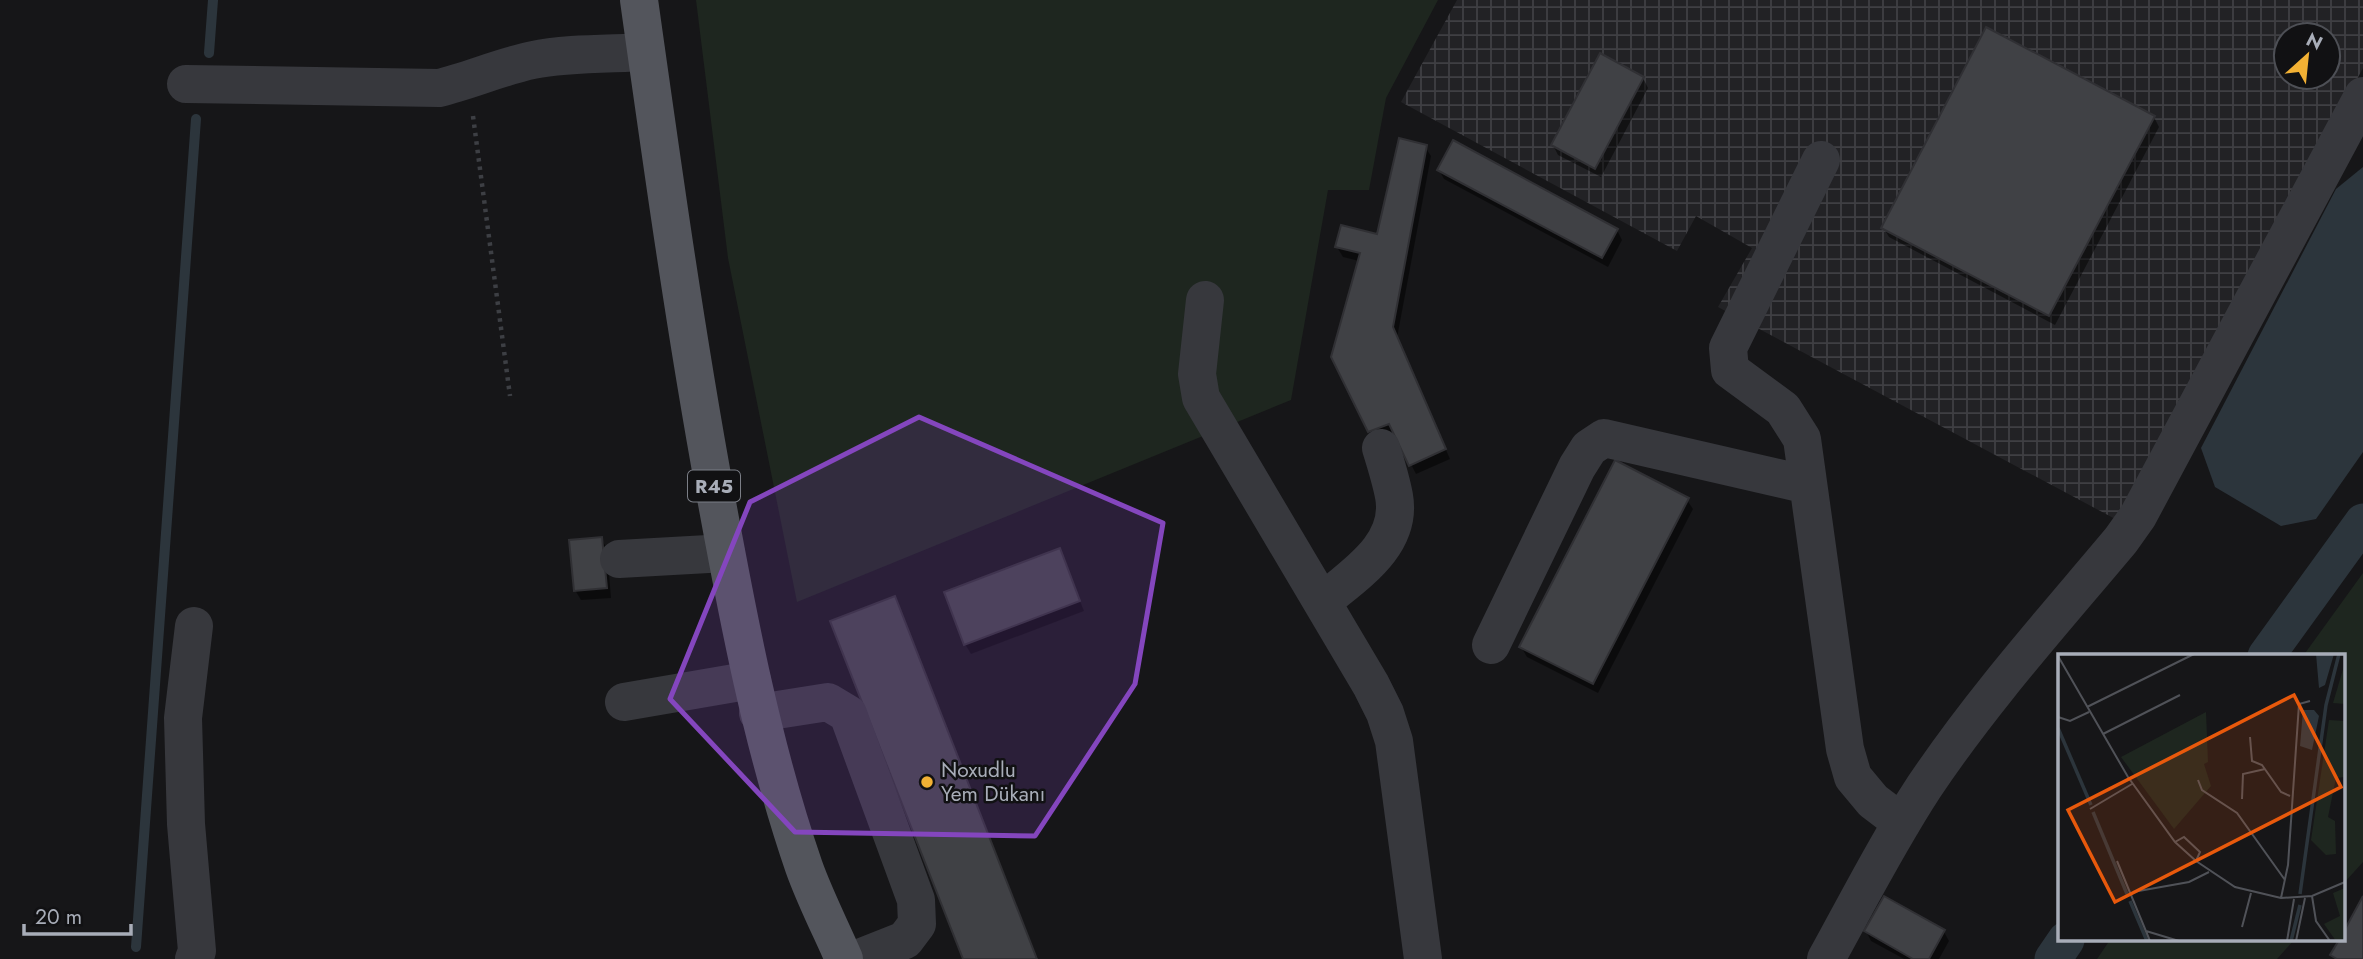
<svg xmlns="http://www.w3.org/2000/svg" width="2363" height="959" viewBox="0 0 2363 959" font-family="Jost,sans-serif">
  <defs>
    <pattern id="industrial-grid" width="8" height="8" patternUnits="userSpaceOnUse" patternTransform="scale(1.75)"><rect width="8" height="8" fill="#222225"/><path d="M0 4h8M4 0v8" fill="none" stroke="#3f3f43"/></pattern>
  </defs>
  <rect width="100%" height="100%" fill="#161618"/>
  <path fill="url(#industrial-grid)" fill-rule="evenodd" d="M1457,0H2363V68L2119,521L1718,307L1752,248L1696,216L1677,251L1401,102ZM2286,35H2328V77H2286Z"/>
  <path fill="#1e261f" d="M696,0H1438L1386,98L1369,190H1328L1291,400L797,602L728,258Z
    M2363,573V862L2344,883V656H2303Z
    M2110,940H2294L2277,959H2097Z"/>
  <path fill="#2c353c" d="M2363,167V452L2316,519L2281,526L2215,487L2201,448L2336,189Z"/>
  <path fill="#0007" d="M1643,78L1648,88L1601,177L1558,155L1553,145Z
    M2154,117L2159,127L2055,325L1889,237L1883,227Z
    M1425,147L1431,156L1397,338L1450,459L1416,474L1395,433L1375,441L1369,431L1359,261L1343,257L1337,247L1379,236Z
    M1439,170L1617,230L1622,240L1608,267L1444,179Z
    M1687,500L1693,509L1598,693L1527,657L1521,647Z
    M601,539L607,548L611,598L581,600L575,590Z
    M1060,551L1084,611L971,654L965,644Z
    M899,608L1038,959H965Z
    M1866,931L1944,932L1949,941L1939,959H1904L1871,941Z"/>
  <g fill="none" stroke-linecap="round" stroke-linejoin="round">
    <path stroke="#2c353c" stroke-width="10" d="M209,53L213,0
      M136,947L196,119"/>
    <path stroke="#2c353c" stroke-width="37" d="M2266,656L2363,522
      M2053,959L2066,940"/>
  </g>
  <path fill="#404145" stroke="#303034" stroke-width="2" d="M1986,27L2155,116L2049,316L1881,228Z
    M1600,53L1644,77L1595,169L1551,145Z
    M1399,138L1427,145L1393,327L1446,449L1409,466L1389,424L1368,432L1331,357L1360,253L1335,247L1341,225L1377,234Z
    M1453,140L1618,229L1602,258L1437,170Z
    M1615,460L1689,498L1593,684L1519,647Z
    M602,537L607,588L574,591L569,540Z
    M1060,548L1080,601L964,645L944,592Z
    M895,596L1037,959H963L830,621Z
    M1884,896L1945,930L1929,959H1913L1864,931Z
    M2363,896V959H2337L2330,955L2339,940H2344V931Z"/>
  <g fill="none" stroke-linecap="round" stroke-linejoin="round">
    <path stroke="#3d3f44" stroke-width="4.5" stroke-dasharray="3.5 5" stroke-linecap="butt" d="M473,116L510,396"/>
    <path stroke="#37383d" stroke-width="38" d="M186,84L439,88C471,80 500,67 533,60C565,53 612,54 646,52
      M1821,160L1728,348L1730,370L1783,409L1802,439L1845,749L1853,777L1873,801L1902,823
      M1205,300L1197,374L1201,398L1371,685L1385,713L1394,741L1423,959
      M619,559L726,553
      M1322,602C1354,575 1403,545 1394,496C1391,480 1386,464 1381,448
      M1491,645L1577,467L1589,448L1604,438L1808,485
      M624,702L752,680
      M758,713L828,702L848,714L916,900L917,924L905,940L857,959
      M194,959L197,951L186,824L183,718L194,626
      M1826,959C1858,901 1888,842 1924,787C1983,699 2054,620 2121,540L2138,516L2363,96"/>
    <path stroke="#53555c" stroke-width="38" d="M639,0C662,164 685,328 715,492C738,618 762,745 804,867C815,898 831,929 844,959"/>
  </g>
  <path fill="#8446be" fill-opacity="0.2" stroke="#8446be" stroke-width="5" stroke-linejoin="round" d="M919,417L1163,523L1135,684L1035,836L795,832L670,699L750,502Z"/>
  <circle fill="#f2b134" stroke="#111113" stroke-width="2.5" cx="927" cy="782" r="7"/>
  <g text-anchor="middle" dominant-baseline="central" stroke-width="5" stroke-linejoin="round" paint-order="stroke">
    <rect fill="#111113" stroke="#7b7e86" stroke-width="2" x="688" y="470.5" width="52" height="31" rx="5"/>
    <g font-size="19" font-weight="bold" fill="#a8adb8">
      <text x="714" y="486">R45</text>
    </g>
    <g font-size="21" fill="#a8adb8" stroke="#111113" text-anchor="start">
      <text x="941" y="770">Noxudlu<tspan x="941" dy="24">Yem Dükanı</tspan></text>
    </g>
  </g>
  <g transform="translate(2058 654)">
    <rect width="287" height="287" fill="#161618"/>
    <path d="M286,12L287,50L275,49ZM148,58L150,108L146,110L153,132L116,175L63,103ZM271,66L287,67V123L278,124L270,163L277,167L278,200L268,201L253,186Z" fill="#1e261f"/>
    <path d="M287,234V287H278L266,270L282,262L275,239Z" fill="#1e261f"/>
    <path d="M258,0H276L267,31L261,34ZM245,56H256L261,62L254,96L242,92Z" fill="#2c353c"/>
    <path fill="none" stroke="#2c353c" stroke-width="3.5" d="M0,74L33,151M35,158L69,240M242,240L268,51L281,0M72,247L89,287M233,287L242,251"/>
    <path fill="none" stroke="#505258" stroke-width="2" d="M0,2L70,123L117,188L138,207L177,233L223,244L254,242L287,228M29,53L136,0M0,63L12,67L31,58M45,80L122,41M192,83L194,107L204,111L223,138L232,142M140,126L144,136L179,159L227,226M287,142V164M184,145L185,120L207,115M32,155L74,130M117,188L126,183L142,198L138,207M59,207L92,287M75,238L131,228L151,218M254,242L258,267L272,287M223,244L230,211L241,50L252,47M184,273L193,239M88,277L121,287M229,287L236,245M238,287L247,244"/>
    <path fill="#e8590c" fill-opacity="0.15" stroke="#e8590c" stroke-width="3.5" d="M236,41L283,133L57,248L10,156Z"/>
    <rect width="287" height="287" fill="none" stroke="#a8adb8" stroke-width="3.5"/>
  </g>
  <g transform="translate(2307 56) rotate(27)"><circle r="33" fill="#111113" stroke="#4d4f55" stroke-width="2"/>
  <path d="M0-5L12 26L0 18L-12 26Z" fill="#f2b134"/>
  <text y="-10" font-size="19" font-weight="bold" text-anchor="middle" fill="#a8adb8">N</text>
  </g>
  <path d="M24 924v10h107v-10" fill="none" stroke="#a8adb8" stroke-width="3.5"/>
  <text x="35" y="924" font-size="21" fill="#a8adb8" stroke="#111113" stroke-width="5" paint-order="stroke">20 m</text>
</svg>
